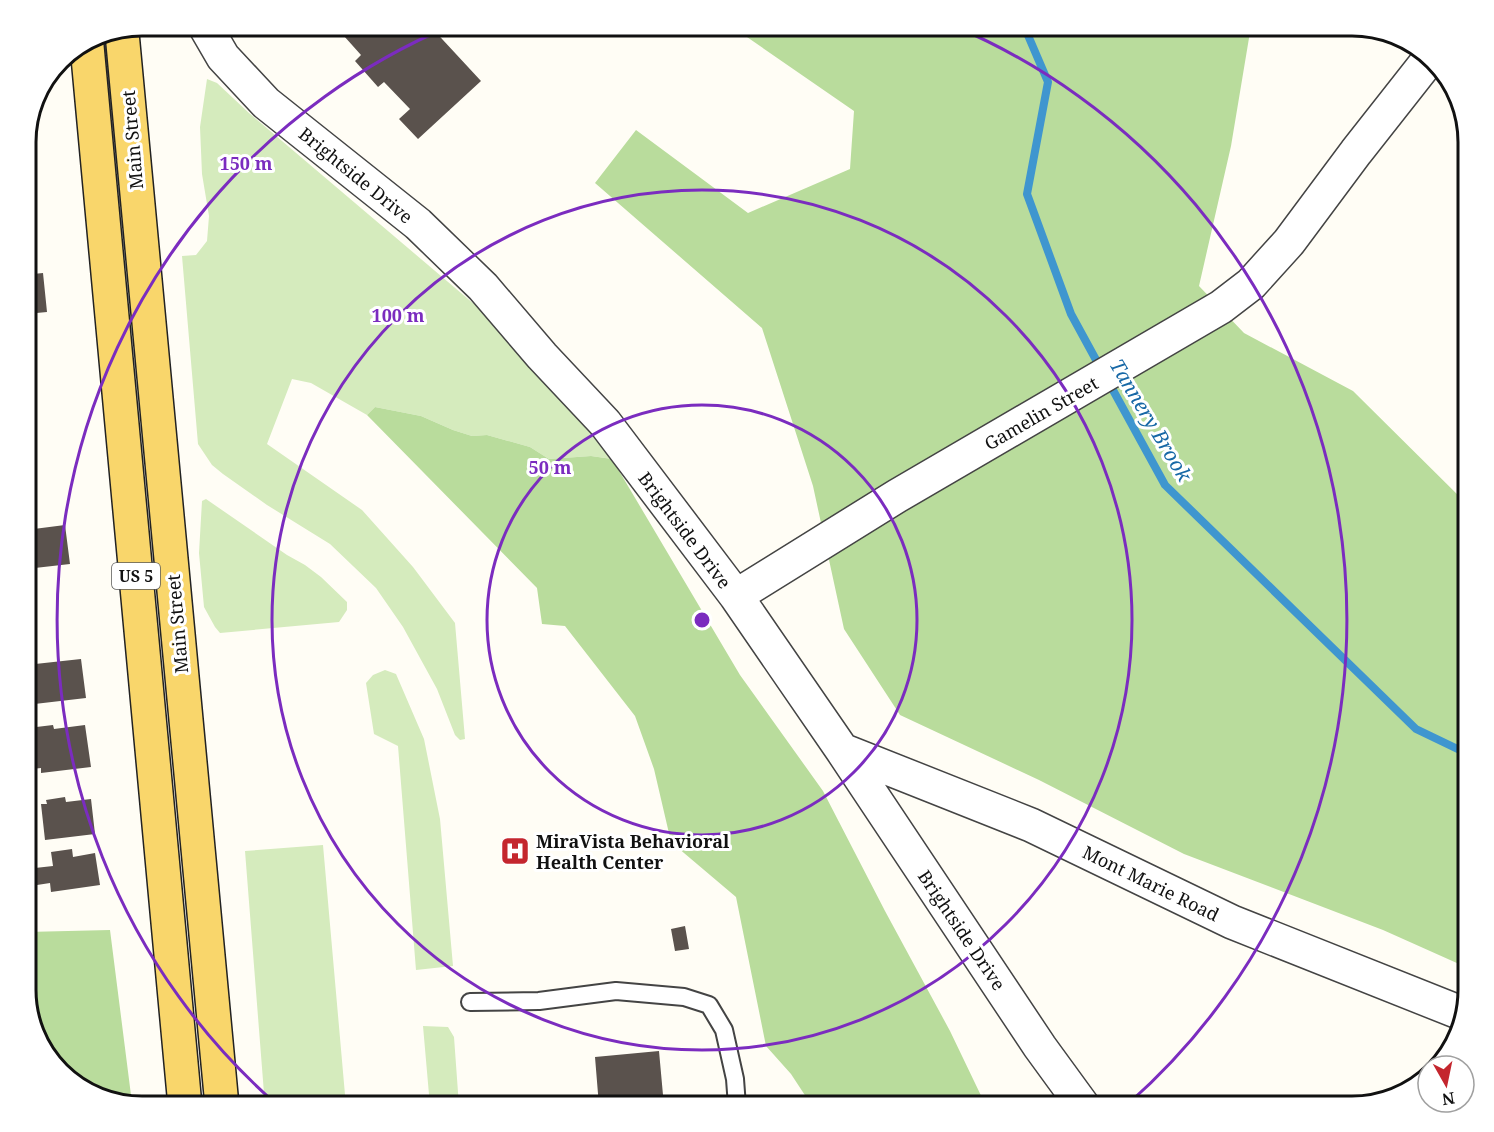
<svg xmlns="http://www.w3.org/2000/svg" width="1494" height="1132" viewBox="0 0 1494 1132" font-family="'Noto Serif',serif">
  <rect width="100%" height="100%" fill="#fffdf5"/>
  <path fill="#d5ebbd" d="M207,79L217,83L249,113L494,321L612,459L591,456L549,459L530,447L487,435L472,436L453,430L421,416L375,407L367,415L311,383L292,379L267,444L362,510L413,567L455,623L465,739L460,740L455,735L437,689L403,627L376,588L330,544L267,505L223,474L212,465L198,444L182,256L196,255L207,241L209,216L202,174L200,127Z
    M206,499L287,555L305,565L321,577L347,602V610L339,622L220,633L215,627L204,607L199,553L202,501Z
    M385,670L396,674L424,739L440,819L453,966L416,970L398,746L374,734L366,683L373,675Z
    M323,845L346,1106H265L245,851Z
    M423,1026L448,1027L454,1037L459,1106H430Z"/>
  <path fill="#b9dc9c" d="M731,26H1251L1231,146L1199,286L1244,333L1353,391L1468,505V968L1383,930L1184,854L1039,780L900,715L844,629L813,486L762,328L595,183L636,130L748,213L850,169L854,111Z
    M375,407L421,416L453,430L472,436L487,435L530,447L549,459L591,456L612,459L740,675L823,791L885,911L950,1031L986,1106H812L791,1074L766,1046L736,897L671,842L654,769L635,716L565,626L542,624L537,588L367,415Z
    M110,930L132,1103L71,1082L38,1042L26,997V932Z"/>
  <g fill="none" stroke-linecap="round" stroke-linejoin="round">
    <path stroke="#3f96cf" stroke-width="8" d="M1024,26L1048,82L1027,194L1071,314L1101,369
      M1108,381L1165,485L1416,729L1468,754"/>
  </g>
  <path fill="#5a524d" d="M313,26H430L481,81L418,139L399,119L410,109L384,82L378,87L355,61L361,55L335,26L324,37Z
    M29,143L33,185H26V144Z
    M26,257H31L33,274L43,273L47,312L26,314Z
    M65,525L70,564L26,569V530Z
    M81,659L86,698L26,705V665Z
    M53,725L54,729L85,725L91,767L41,773V768L32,769L31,757L26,758V734H29L28,728Z
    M65,797L66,802L91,799L95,834L45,840L41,804H47L46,800Z
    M72,849L73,857L95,853L100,885L51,892L50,883L37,885L35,868L53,866L51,852Z
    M685,926L689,949L675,951L671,929Z
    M659,1051L664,1106H599L595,1057Z"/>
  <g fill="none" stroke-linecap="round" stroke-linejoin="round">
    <g stroke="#444" stroke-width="20">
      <path id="service" d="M470,1002L539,1001L616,991L684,997L709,1005L724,1030L735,1079L737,1106"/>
    </g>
    <g stroke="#444" stroke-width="36">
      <path id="minor" d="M205,26L223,57L266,103L418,224L483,287L542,356L605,423L736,596L842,750L1040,1047L1083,1106
        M736,596L897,496L1221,307L1251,284L1289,242L1356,152L1430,58
        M842,750L1031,825L1232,922L1461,1013"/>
    </g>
    <g stroke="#222" stroke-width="36">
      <path id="primary" d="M122,33L222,1106
        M87,46L185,1106"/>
    </g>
    <use href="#service" stroke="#fff" stroke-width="16"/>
    <use href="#minor" stroke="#fff" stroke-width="33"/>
    <use href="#primary" stroke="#f9d66b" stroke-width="33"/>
  </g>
  <g fill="none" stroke="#7b2cbf" stroke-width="3">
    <circle cx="702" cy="620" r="215"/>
    <circle cx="702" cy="620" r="430"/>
    <path d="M275 1103A645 645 0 0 1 450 26M954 26A645 645 0 0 1 1129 1103"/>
  </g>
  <defs>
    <g id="hospital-square" transform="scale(1.5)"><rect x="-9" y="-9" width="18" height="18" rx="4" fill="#c4262e" stroke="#fff"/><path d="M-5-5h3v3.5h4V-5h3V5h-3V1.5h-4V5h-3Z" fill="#fff"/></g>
  </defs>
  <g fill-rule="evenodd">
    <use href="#hospital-square" x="515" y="851"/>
  </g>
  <g text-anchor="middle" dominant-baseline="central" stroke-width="6" stroke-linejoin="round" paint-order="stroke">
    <rect fill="#fff" stroke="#585858" stroke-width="1.5" x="112" y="563" width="48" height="26" rx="4.5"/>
    <g font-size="16" font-weight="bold" fill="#111">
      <text x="136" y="576">US 5</text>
    </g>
    <g font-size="18" fill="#111" stroke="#fff">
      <text transform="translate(132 140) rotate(-95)">Main Street</text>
      <text transform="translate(356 175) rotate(39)">Brightside Drive</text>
      <text transform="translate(1041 413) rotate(-30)">Gamelin Street</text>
      <text transform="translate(685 530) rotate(53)">Brightside Drive</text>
      <text transform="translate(177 624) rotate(-95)">Main Street</text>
      <text transform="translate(1151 883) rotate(26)">Mont Marie Road</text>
      <text transform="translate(962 930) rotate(56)">Brightside Drive</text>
    </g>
    <g font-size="18" font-weight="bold" fill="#111" stroke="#fff" text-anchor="start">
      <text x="536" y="841">MiraVista Behavioral<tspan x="536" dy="21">Health Center</tspan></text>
    </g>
    <g font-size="20" font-style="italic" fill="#1768a6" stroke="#fff">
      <text transform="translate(1151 420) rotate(59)">Tannery Brook</text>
    </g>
  </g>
  <path d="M0 0H1494V1132H0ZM142 36H1352A106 106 0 0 1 1458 142V990A106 106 0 0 1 1352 1096H142A106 106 0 0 1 36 990V142A106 106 0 0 1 142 36Z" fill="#fff" fill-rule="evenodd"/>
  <path fill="none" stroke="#111" stroke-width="3" d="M142 36H1352A106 106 0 0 1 1458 142V990A106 106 0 0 1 1352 1096H142A106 106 0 0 1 36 990V142A106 106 0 0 1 142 36Z"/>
  <circle cx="702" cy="620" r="9" fill="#7b2cbf" stroke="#fff" stroke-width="3"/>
  <g font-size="18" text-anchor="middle" font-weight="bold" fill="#7b2cbf" stroke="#fff" stroke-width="6" stroke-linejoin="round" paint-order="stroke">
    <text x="246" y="170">150 m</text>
    <text x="398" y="322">100 m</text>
    <text x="550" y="474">50 m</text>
  </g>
  <g transform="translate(1446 1084) rotate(171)"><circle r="28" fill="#ffffff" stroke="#a0a0a0" stroke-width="1.5"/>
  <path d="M0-4.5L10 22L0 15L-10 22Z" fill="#c4262e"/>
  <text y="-9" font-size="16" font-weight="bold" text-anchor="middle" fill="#111111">N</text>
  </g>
</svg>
